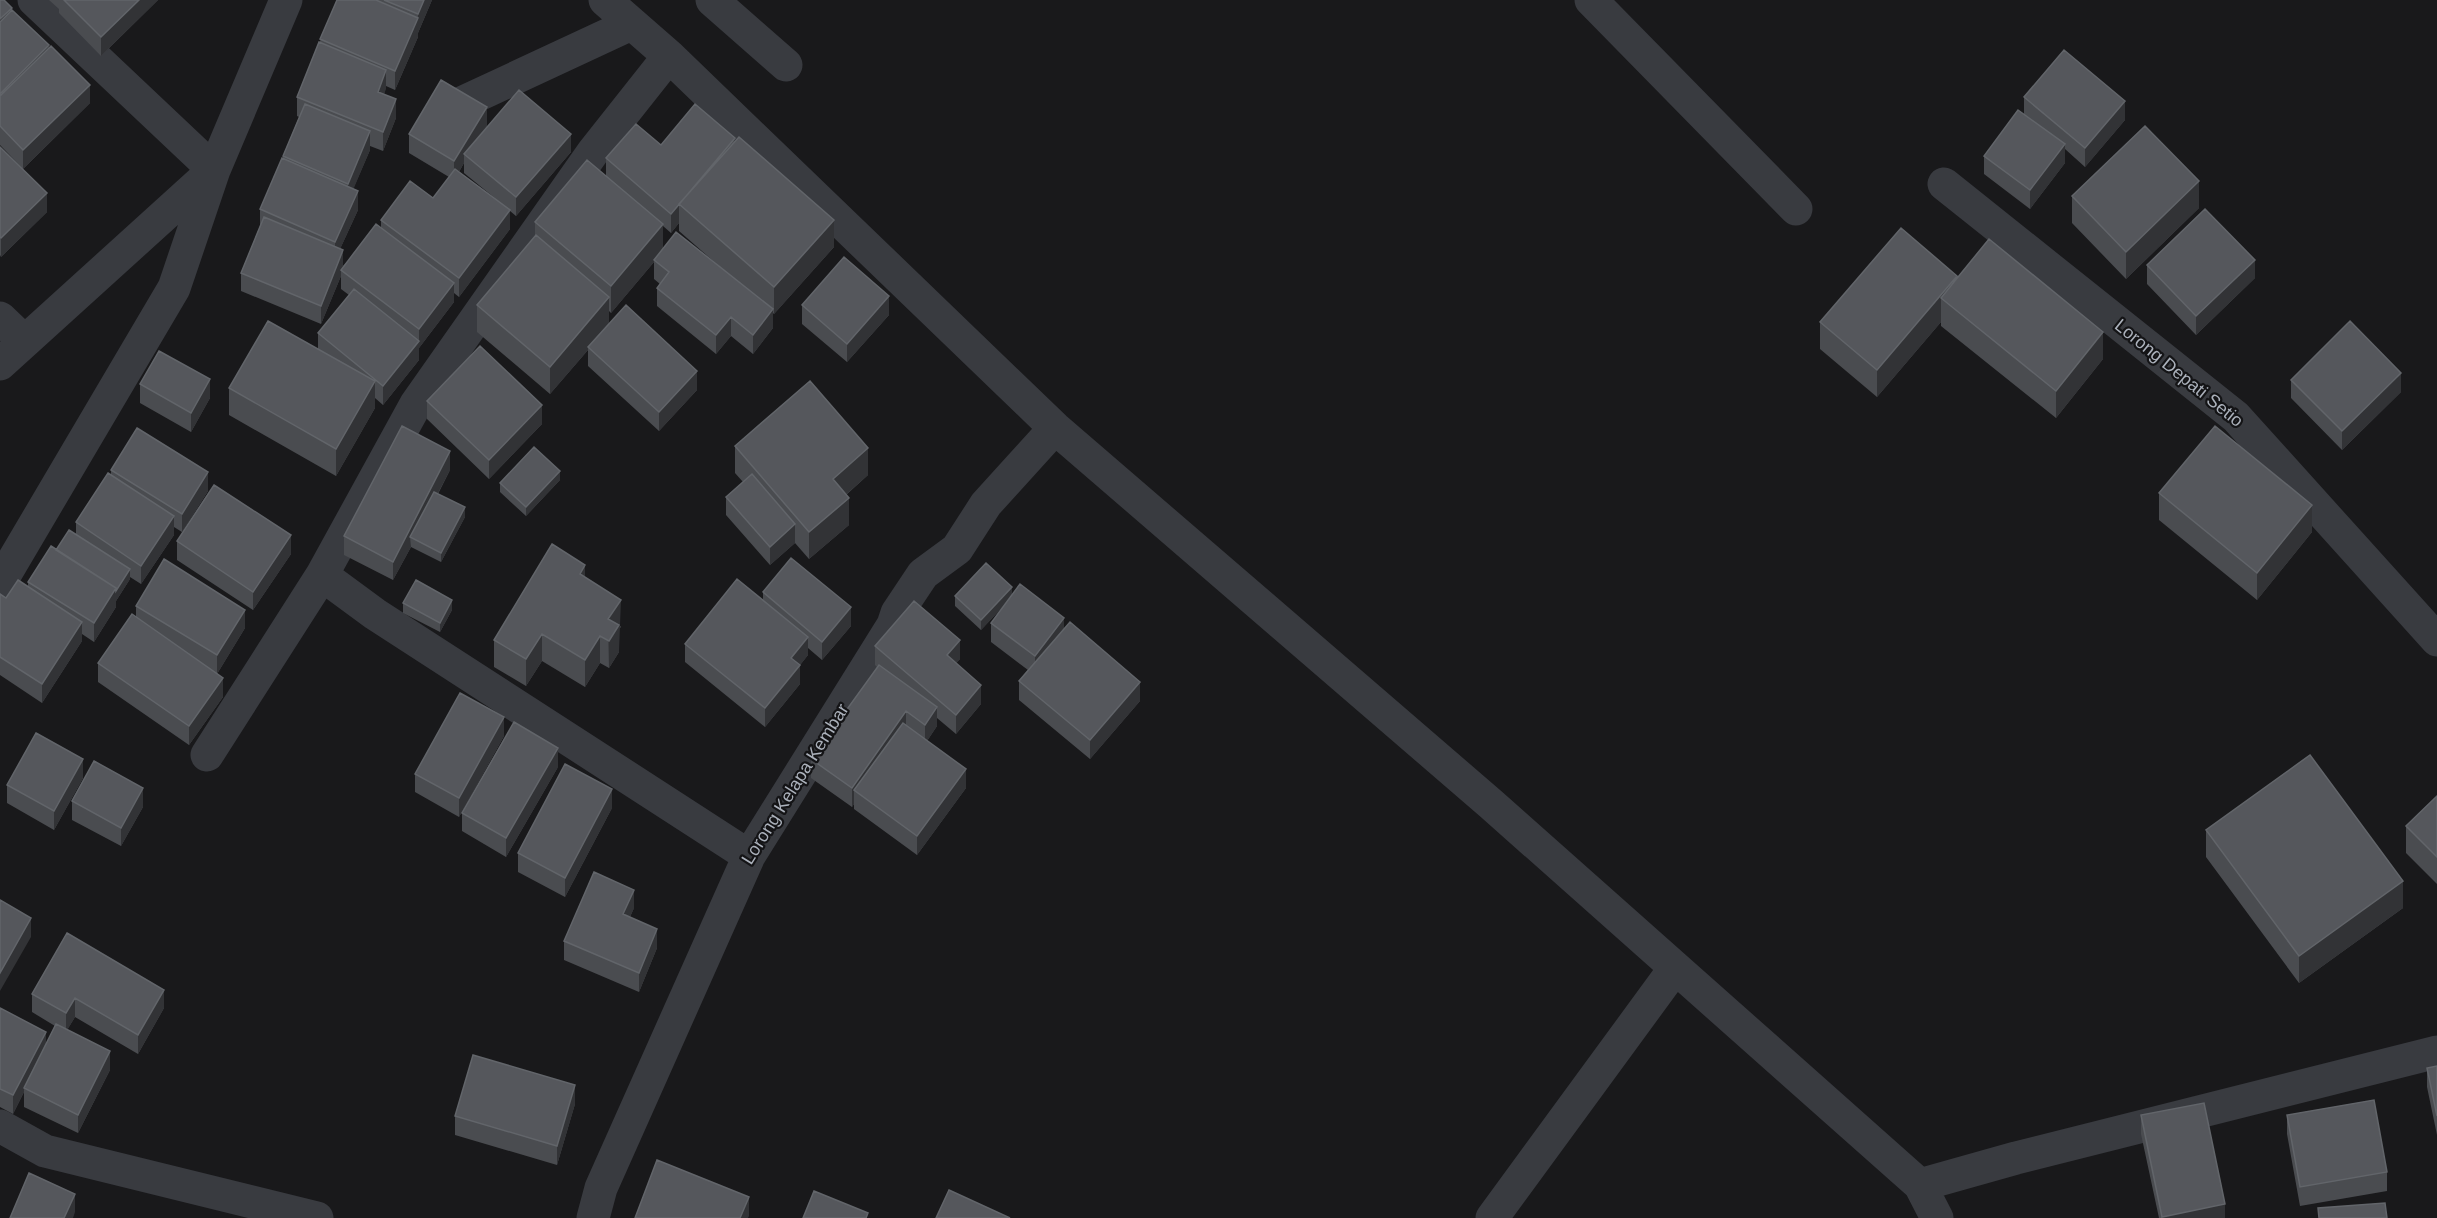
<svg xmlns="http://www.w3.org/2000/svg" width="2437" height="1218" viewBox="0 0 2437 1218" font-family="Arial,sans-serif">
  <rect width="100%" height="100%" fill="#19191b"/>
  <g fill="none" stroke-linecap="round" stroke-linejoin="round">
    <path stroke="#393b40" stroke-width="33" d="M605,0L669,56L1055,428L1491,804L1920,1185L1937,1218
      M712,0L786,65
      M1591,0L1796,209
      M457,105L631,24
      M1944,184L2236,417L2437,640
      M0,318L24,341
      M0,364L214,170L34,0
      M322,575L375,614L749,856
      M0,583L174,288L214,170L286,0
      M207,755L322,575L416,404L593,152L669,56
      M0,1126L45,1151L317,1218
      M1920,1185L2016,1158L2437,1052
      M593,1218L601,1188L749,856L893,625L897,613L923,574L957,549L986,504L1055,428
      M1492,1218L1675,968"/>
  </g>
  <path fill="#4a4c50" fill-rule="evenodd" d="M0,0L12,10L49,48L90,103L23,169L0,145Z
    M49,0H158L101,56L59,13V9Z
    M337,0H432L418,33V37L395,90L386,86L384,94L396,118L383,151L370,146V150L353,189L358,210L340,249L343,266L381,228V220L433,198L449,177L409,153V134L487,126L483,132L571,152L516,216L510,211V229L459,297L454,293V302L419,348V360L383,405L375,398V408L336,476L229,415V388L318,349V333L349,295L341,289V276L321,324L241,291V273L260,226V209L283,158V156L299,117L297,116V97ZM464,163V173L496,199L459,172Z
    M2024,97L2125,120L2085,167L2065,149V163L2030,209L1984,174V156L2024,115Z
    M735,141L834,247L774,314L773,313V328L753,354L731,336L716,354L657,306V288L660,284L654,279V262L611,313L609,311V323L697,390L659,431L588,366V350L550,394L477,332V305L535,236V222L606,176V158L661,145ZM679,223V231L727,273L663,248V226L671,233Z
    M0,147L47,212L1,257L0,255Z
    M2072,196L2199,208L2126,279L2072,223Z
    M2147,265L2255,278L2196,335L2147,284Z
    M1957,279L2103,359L2056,418L1941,326V322L1877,397L1820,349V322Z
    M802,305L889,315L847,362L802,324Z
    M2291,380L2401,392L2342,450L2291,398Z
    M140,384L210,398L191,432L140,403Z
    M427,401L542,424L489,479L427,419Z
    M735,446L868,475L846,495L849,525L809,559L795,543L770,565L726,515V497L743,482L735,473Z
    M111,470L208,491L182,532L174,527V535L141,584L130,577V579L116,601V607L94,642L82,634V641L42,703L0,675V594L6,598L28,587V582L56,550L76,535V522L111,475Z
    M450,470L438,494L465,517L441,562L411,547L393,580L344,555V536Z
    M560,480L526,516L500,492V483Z
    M2159,493L2312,532L2257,600L2159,520Z
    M177,541L291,554L253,610L177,560Z
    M585,577L621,627L619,629V652L609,668L600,663L585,687L542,661L526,686L494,667V640Z
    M763,592L851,626L822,660L808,648V655L800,665V684L765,727L685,662V644L763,600Z
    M1012,595L1064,628L1140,701L1090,759L1019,700V681L1028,670L991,642V623L1008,601L981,630L955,606V596Z
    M403,603L452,610L440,632L403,613Z
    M136,606L245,628L217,674L223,697L189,745L98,682V663L136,616Z
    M875,646L960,659L956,663L981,704L956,734L937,718V726L927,741L966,788L917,855L854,809V804L852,807L811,778V759L877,667L875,665Z
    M504,736L459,817L415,792V774Z
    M558,767L506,857L462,831V813Z
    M83,778L54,830L7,803V785Z
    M2437,796V884L2406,853V826Z
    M72,801L143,807L121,846L72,820Z
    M612,808L565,897L518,872V853Z
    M2206,830L2403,908L2299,983L2206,857Z
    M634,908L630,917L657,948L639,992L564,960V941Z
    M32,994L164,1008L138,1054L75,1017L67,1030L110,1070L78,1133L24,1107V1092L13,1114L0,1107V1008L46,1045L55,1026L32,1012Z
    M2437,1066V1135L2427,1087V1068Z
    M575,1104L557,1165L455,1135V1116Z
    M2141,1115L2225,1218H2159L2141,1134Z
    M2287,1115L2387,1172V1191L2300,1206L2287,1134Z"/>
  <path fill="#323336" d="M139,0H158L101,56V37Z
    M424,0H432L418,33V14Z
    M12,8V27L0,38V19Z
    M418,18V37L395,90V71Z
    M49,45V64L0,112V94Z
    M386,70V89L378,111V92Z
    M90,85V103L23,169V150Z
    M396,99V118L383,151V132Z
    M2125,101V120L2085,167V148Z
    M487,107V126L468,157L464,154V163L454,180V161Z
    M370,131V150L348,202V184Z
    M571,134V152L516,216V197Z
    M2065,144V163L2030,209V190Z
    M2199,181V208L2126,279V252Z
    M358,191V210L335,260V242Z
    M47,193V212L1,257V238Z
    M679,205V223L671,233V214Z
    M510,210V229L459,297V278Z
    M834,220V247L774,314V287Z
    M663,224V251L654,260V262L611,313V286Z
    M343,250V269L341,270V276L321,324V306Z
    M2255,260V278L2196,335V316Z
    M1957,276V303L1941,298V322L1877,397V370Z
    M454,283V302L419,348V329Z
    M889,296V315L847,362V344Z
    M609,297V324L588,347V350L550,394V367Z
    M773,309V328L753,354V335Z
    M731,317V336L716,354V335Z
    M2103,332V359L2056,418V391Z
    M419,341V360L383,405V386Z
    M697,371V390L659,431V412Z
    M2401,373V392L2342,450V431Z
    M210,379V398L191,432V413Z
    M375,381V408L336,476V449Z
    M542,405V424L489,479V460Z
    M868,448V475L833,506V479Z
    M450,451V470L414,539L410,537L411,547L393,580V562Z
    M560,471V480L526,516V507Z
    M208,472V491L182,532V514Z
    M849,498V525L809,559V532Z
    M2312,505V532L2257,600V573Z
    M465,507V517L441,562V553Z
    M174,516V535L141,584V566Z
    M795,524V543L770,565V547Z
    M291,535V554L253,610V592Z
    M585,565V592L580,574Z
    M130,569V579L116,601V607L94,642V623L116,588Z
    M1012,587V597L981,630V620Z
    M452,600V610L440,632V623Z
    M621,600L619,652L609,668L608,619Z
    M851,607V626L822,660V642Z
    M245,610V628L217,674V655Z
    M1064,618V636L1035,675V656Z
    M82,622V641L42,703V684Z
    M542,634V661L526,686V659Z
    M600,636V663L585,687V660Z
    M808,637V655L791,677V658Z
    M960,640V659L947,674V655Z
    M800,665V684L765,727V708Z
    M223,678V697L189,745V726Z
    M1140,682V701L1090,759V740Z
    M981,685V704L956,734V715Z
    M937,707V726L925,744V725Z
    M906,711V730L854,790V804L852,807V788Z
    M504,717V736L459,817V798Z
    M558,748V767L506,857V838Z
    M83,759V778L54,830V811Z
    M966,769V788L917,855V836Z
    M143,788V807L121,846V828Z
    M612,789V808L565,897V878Z
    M2403,881V908L2299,983V956Z
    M634,890V908L623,932V914Z
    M31,918V937L0,991V973Z
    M657,929V948L639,992V973Z
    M164,990V1008L138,1054V1035Z
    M75,998V1017L66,1032V1013Z
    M46,1032V1051L24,1088V1092L13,1114V1095Z
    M110,1051V1070L78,1133V1115Z
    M575,1085V1104L557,1165V1146Z
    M75,1194V1212L73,1218H64Z
    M749,1197V1216L748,1218H740Z
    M2225,1204V1218H2162V1217Z"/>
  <path fill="#55575c" stroke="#62656a" stroke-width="1.5" d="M0,0H4L12,8L0,19Z
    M64,0H139L101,37Z
    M337,0H376L418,18L395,71L320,39Z
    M384,0H424L418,14Z
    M12,10L49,45L0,94V22Z
    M319,42L386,70L378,92L396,99L383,132L297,97Z
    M51,46L90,85L23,150L0,126V96Z
    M2064,50L2125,101L2085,148L2024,97Z
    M441,80L487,107L454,161L409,134Z
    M519,90L571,134L516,197L464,154Z
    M305,104L370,131L348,184L283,156Z
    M695,104L735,138L671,214L606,158L636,124L661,145Z
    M2018,110L2065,144L2030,190L1984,156Z
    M2145,126L2199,181L2126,252L2072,196Z
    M739,137L834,220L774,287L679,204Z
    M0,147L47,193L1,238L0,237Z
    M282,158L358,191L335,242L260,209Z
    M587,160L663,224L611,286L535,222Z
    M455,169L510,210L459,278L381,220L410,181L433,198Z
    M2205,209L2255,260L2196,316L2147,265Z
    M264,217L343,250L321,306L241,273Z
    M376,224L454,283L419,329L341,270Z
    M1901,228L1957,276L1877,370L1820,322Z
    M676,232L773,309L753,335L731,317L716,335L657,288L669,272L654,260Z
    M536,235L609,297L550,367L477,305Z
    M1989,239L2103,332L2056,391L1941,298Z
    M844,257L889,296L847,344L802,305Z
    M354,289L419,341L383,386L318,333Z
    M626,305L697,371L659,412L588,347Z
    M268,321L375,381L336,449L229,388Z
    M2350,321L2401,373L2342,431L2291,380Z
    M480,346L542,405L489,460L427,401Z
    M159,351L210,379L191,413L140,384Z
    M810,381L868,448L833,479L849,498L809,532L735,446Z
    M402,426L450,451L393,562L344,536Z
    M2215,426L2312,505L2257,573L2159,493Z
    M137,428L208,472L182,514L111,470Z
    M534,447L560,471L526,507L500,483Z
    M108,473L174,516L141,566L76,522Z
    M752,474L795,524L770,547L726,497Z
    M214,485L291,535L253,592L177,541Z
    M434,492L465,507L441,553L410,537Z
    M69,530L130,569L116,591V588L56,550Z
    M552,544L585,565L580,574L621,600L608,619L619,625L609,641L600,636L585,660L542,634L526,659L494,640Z
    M51,546L116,588L94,623L28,582Z
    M791,558L851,607L822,642L763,592Z
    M164,559L245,610L217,655L136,606Z
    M986,563L1012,587L981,620L955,596Z
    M737,579L808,637L791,658L800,665L765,708L685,644Z
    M18,580L82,622L42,684L0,657V594L6,598Z
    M416,580L452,600L440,623L403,603Z
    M1020,584L1064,618L1035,656L991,623Z
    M914,601L960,640L947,655L981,685L956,715L875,646Z
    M132,614L223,678L189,726L98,663Z
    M1070,622L1140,682L1090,740L1019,681Z
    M879,665L937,707L925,725L906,711L852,788L811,759Z
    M460,693L504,717L459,798L415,774Z
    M514,722L558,748L506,838L462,813Z
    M903,723L966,769L917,836L854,790Z
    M36,733L83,759L54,811L7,785Z
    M2310,755L2403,881L2299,956L2206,830Z
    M94,761L143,788L121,828L72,801Z
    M565,764L612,789L565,878L518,853Z
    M2437,796V857L2406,826Z
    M594,872L634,890L623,914L657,929L639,973L564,941Z
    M0,900L31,918L0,973Z
    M67,933L164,990L138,1035L75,998L66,1013L32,994Z
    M0,1008L46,1032L13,1095L0,1089Z
    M56,1024L110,1051L78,1115L24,1088Z
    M473,1055L575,1085L557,1146L455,1116Z
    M2437,1066V1116L2427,1068Z
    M2374,1100L2387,1172L2300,1187L2287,1115Z
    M2204,1103L2225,1204L2162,1217L2141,1115Z
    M657,1160L749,1197L740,1218H635Z
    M29,1173L75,1194L64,1218H10Z
    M949,1190L1010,1218H936Z
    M814,1191L868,1213L866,1218H803Z
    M2385,1203L2387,1218H2319L2318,1208Z"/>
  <g text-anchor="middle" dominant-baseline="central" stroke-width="4.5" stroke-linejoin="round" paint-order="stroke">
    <g font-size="18" fill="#abb1bb" stroke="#141416">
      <text transform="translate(2179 373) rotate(39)">Lorong Depati Setio</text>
      <text transform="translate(795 784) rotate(-58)">Lorong Kelapa Kembar</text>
    </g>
  </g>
</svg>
